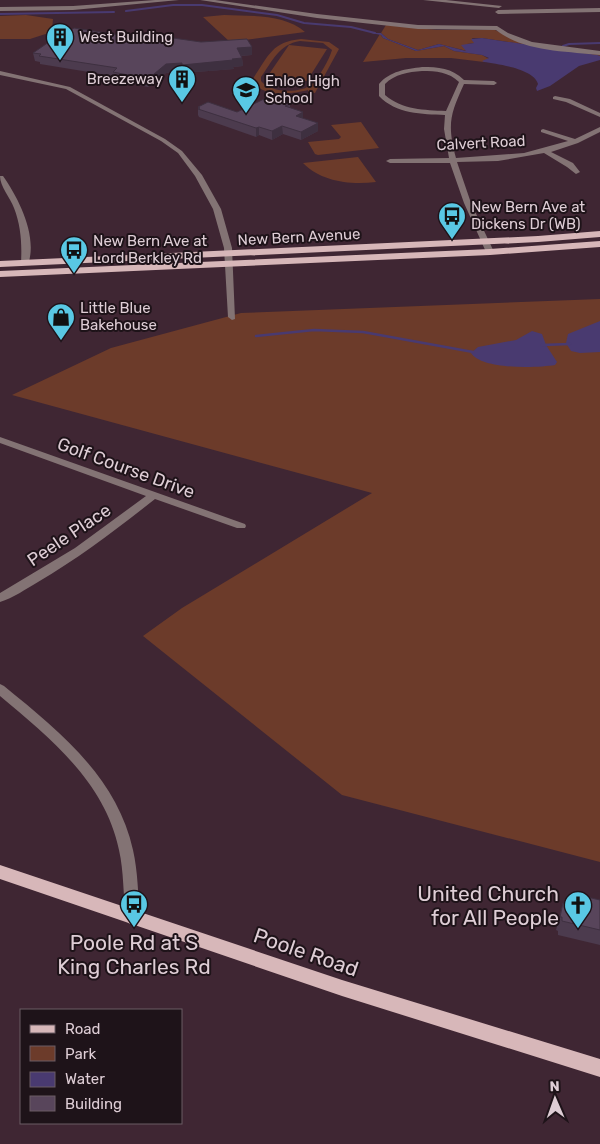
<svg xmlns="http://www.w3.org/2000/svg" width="600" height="1144" viewBox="0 0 600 1144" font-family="Rubik,sans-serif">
  <rect width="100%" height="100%" fill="#3f2633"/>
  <path fill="#6c3b2a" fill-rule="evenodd" d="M26,15L53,19L52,30H58L30,39H0V16Z
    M224,15C249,16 285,14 305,32L230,42L203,17Z
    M386,25L437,30H495L515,40L600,54V56L482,38H472L475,43L467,44V51L439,44L418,50L388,39L381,33Z
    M380,34L383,38L416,51L444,46L454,51L482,55L489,59L484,62L451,58H406L363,62Z
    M301,39L329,42L339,49L315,93L308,92V90C293,94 262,98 253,81L254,77C269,55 272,42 301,39ZM300,41L323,43L332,50C329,60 320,76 312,84C301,94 270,93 261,81V77C272,62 279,44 300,41Z
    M289,45L327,49L307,81L267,77Z
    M361,122L379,148L318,155L315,154L308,142L339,139L341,137L331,125Z
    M358,157L376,182C350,185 322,182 303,163Z
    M600,299V862L342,795L143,636L182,608L372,493L12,395L111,348L241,313Z"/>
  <path fill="#493a70" d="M371,33H381L388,39L418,50L439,44L466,51L461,45L474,43L471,39L482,38L597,55L600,56V60L579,66L550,86L537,91L536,88L538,84C534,69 498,64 484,62L482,61L489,58L482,55L454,51L444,46L416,51L383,38L381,35Z
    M600,321V352L580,353L571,351L566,343L568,334Z
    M532,331L542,334L546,345L557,362L555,365C537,368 482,370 471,353L478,347L516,340Z"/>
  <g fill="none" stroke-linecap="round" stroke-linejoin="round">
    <path stroke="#493a70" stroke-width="2" d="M126,11L173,5H202L277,15L304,23L351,27L375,33
      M0,14L114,12
      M563,46L569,44L600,43"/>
    <path stroke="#493a70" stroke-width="2.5" d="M256,336L314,330L363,332L473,352
      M542,345L570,344"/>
    <path fill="#837374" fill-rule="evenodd" d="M155,0H179L73,10L0,11V7L73,6Z
      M200,0H215L317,14L418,25L497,26L508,33L532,42L600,51V55C566,51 524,52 496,30L418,29L317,18Z
      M423,0H446L502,6L499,8Z
      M600,8V12L498,14L495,12L498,10Z
      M422,67C438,67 452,68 464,80L494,81L497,83L494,85L464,84C450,115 447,124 456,158L524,153L568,141L541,132V130L543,129L575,139L600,127V132L578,143L551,152L573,163L580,172L576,174L567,167L544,153L498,161L457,162L471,203L494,252L493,254L486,252L464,203L450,163H390L386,161L390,159L449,158L444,129L445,115C422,114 396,114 379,96V84C390,71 406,69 422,67ZM422,71C436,71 449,72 459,82L446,111C424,110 403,110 385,95V84C395,74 408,72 422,71Z
      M0,71L70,87L165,139L182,151L202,175L221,209L232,248L235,319L232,320L228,317L224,248L213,209L195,176L178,153L161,141L66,89L0,75Z
      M555,96L570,99L600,113V117L566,102L553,99V97Z
      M0,176H3C19,199 38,236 28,265L21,263C22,244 21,226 14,208C10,197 0,187 0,176Z
      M0,437L245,524L246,526L245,528H237L155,499C117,529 79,558 38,582C26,589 13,598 0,602V593L75,548L146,496L0,443Z
      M0,684L4,686C59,731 117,777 133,850C138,872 138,895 140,918L138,923L133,925L128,923L126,918C123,895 124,872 119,850C105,782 50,738 0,696Z"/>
    <path fill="#d7b7b9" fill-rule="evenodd" d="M600,231V237L538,242L0,267V261L538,236Z
      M600,241V247L490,255L0,277V271L490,249Z
      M0,865L342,980L600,1059V1077L342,996L0,879Z"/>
  </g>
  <path fill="#4c3b4e" d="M60,38L147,39L201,42L252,47V55L241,56L242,58L243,66L233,67L234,69L183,73L182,71L166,73L148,87L114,80L113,76L40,64V62L35,61L33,53Z
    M268,101L290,104V108L303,118L318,131L301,140L283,134L272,140L259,135L256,137L199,117L198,115V107L237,112Z
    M587,897L600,900V945L558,935V931L556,930L563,903L572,905L586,902Z"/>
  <path fill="#3e3040" d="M252,47V55L237,56V48Z
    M242,58L243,66L233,67L234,69L183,73L182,65Z
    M182,63V71L166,73L148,87V79L166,64Z
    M303,112V120L296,116Z
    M318,123V131L301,140V132Z
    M282,126L283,134L272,140V131Z
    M259,127V135L256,137V128Z"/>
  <path fill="#58455b" stroke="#3e3040" d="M74,28L147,39L152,35L201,42L247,39L252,47L237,48L242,58L232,59L233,60L182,65V63L166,64L148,79L113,72L117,68L39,56L41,54L33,53L56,37L60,38Z
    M264,99L268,101L272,99L290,104L285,106L303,112L296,116L318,123L301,132L282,126L272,131L259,127L256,128L198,109L200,108L198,107L208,102L237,112Z
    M587,897L600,900V930L562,921V917H560L563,903L572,905L586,902Z"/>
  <defs>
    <g id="building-pin" transform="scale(1.4375)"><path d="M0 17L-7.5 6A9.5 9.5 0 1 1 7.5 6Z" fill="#59c8e4" stroke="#1e1319"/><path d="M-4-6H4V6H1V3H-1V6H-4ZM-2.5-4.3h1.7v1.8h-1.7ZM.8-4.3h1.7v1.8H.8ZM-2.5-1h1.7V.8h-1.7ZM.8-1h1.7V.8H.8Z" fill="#111"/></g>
    <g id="school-pin" transform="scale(1.4375)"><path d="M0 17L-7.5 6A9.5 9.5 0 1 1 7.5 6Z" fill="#59c8e4" stroke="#1e1319"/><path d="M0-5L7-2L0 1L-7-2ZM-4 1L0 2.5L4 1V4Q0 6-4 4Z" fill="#111"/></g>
    <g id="bus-pin" transform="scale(1.4375)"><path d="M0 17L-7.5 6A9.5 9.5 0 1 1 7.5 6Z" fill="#59c8e4" stroke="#1e1319"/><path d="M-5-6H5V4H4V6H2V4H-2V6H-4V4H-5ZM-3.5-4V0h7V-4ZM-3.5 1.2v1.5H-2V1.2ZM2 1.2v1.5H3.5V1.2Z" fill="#111"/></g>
    <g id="shop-pin" transform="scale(1.4375)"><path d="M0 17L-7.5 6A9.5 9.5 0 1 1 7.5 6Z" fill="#59c8e4" stroke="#1e1319"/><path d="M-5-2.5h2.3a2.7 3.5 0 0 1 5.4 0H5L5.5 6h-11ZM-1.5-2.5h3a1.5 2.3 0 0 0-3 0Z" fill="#111"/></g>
    <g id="church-pin" transform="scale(1.4375)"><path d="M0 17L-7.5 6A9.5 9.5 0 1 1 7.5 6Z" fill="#59c8e4" stroke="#1e1319"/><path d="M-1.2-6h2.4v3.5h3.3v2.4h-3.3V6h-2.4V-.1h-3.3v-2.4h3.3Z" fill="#111"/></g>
  </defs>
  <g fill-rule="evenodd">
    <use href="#building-pin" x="60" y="37"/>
    <use href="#building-pin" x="182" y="79"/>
    <use href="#school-pin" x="246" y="90"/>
    <use href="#bus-pin" x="452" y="216"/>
    <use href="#bus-pin" x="74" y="250"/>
    <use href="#shop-pin" x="61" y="317"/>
    <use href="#bus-pin" x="134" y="904"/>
    <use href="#church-pin" x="578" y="905"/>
  </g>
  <g text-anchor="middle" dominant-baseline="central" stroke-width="4" stroke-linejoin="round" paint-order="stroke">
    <g font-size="15" fill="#decdd5" stroke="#1e1319" text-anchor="start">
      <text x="79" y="37">West Building</text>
      <text x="163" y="79" text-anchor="end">Breezeway</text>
      <text x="265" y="81">Enloe High<tspan x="265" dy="17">School</tspan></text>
      <text x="471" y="207">New Bern Ave at<tspan x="471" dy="17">Dickens Dr (WB)</tspan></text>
      <text x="93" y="241">New Bern Ave at<tspan x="93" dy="17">Lord Berkley Rd</tspan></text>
      <text x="80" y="308">Little Blue<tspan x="80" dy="17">Bakehouse</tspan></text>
    </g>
    <g font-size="15" fill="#decdd5" stroke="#1e1319">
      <text transform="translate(481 143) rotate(-3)">Calvert Road</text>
      <text transform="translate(299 237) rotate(-3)">New Bern Avenue</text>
    </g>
    <g font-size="18" fill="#decdd5" stroke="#1e1319">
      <text transform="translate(126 468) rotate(20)">Golf Course Drive</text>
      <text transform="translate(69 535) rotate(-34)">Peele Place</text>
    </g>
    <g font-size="21" fill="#decdd5" stroke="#1e1319" text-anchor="end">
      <text x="559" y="893">United Church<tspan x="559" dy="24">for All People</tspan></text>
      <text x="134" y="942" text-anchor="middle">Poole Rd at S<tspan x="134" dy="24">King Charles Rd</tspan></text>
    </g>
    <g font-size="21" fill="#decdd5" stroke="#1e1319">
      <text transform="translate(306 952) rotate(19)">Poole Road</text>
    </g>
  </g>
  <rect x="20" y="1009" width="162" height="115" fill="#1e1319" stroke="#6b5d64"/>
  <rect x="30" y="1025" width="25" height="8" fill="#d7b7b9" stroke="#6b5d64"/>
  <text x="65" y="1034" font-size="15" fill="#decdd5">Road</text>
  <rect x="30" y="1046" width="25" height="15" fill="#6c3b2a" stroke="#6b5d64"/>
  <text x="65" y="1059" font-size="15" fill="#decdd5">Park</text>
  <rect x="30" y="1072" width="25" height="15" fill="#493a70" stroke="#6b5d64"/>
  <text x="65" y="1084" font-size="15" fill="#decdd5">Water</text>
  <rect x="30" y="1096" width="25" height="15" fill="#58455b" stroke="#6b5d64"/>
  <text x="65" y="1109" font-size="15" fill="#decdd5">Building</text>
  <g transform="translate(555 1099) rotate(358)" stroke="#1e1319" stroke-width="4" paint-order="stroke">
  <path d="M0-4L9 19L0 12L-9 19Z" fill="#decdd5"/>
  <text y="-8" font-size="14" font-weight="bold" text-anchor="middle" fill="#decdd5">N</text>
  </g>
</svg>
